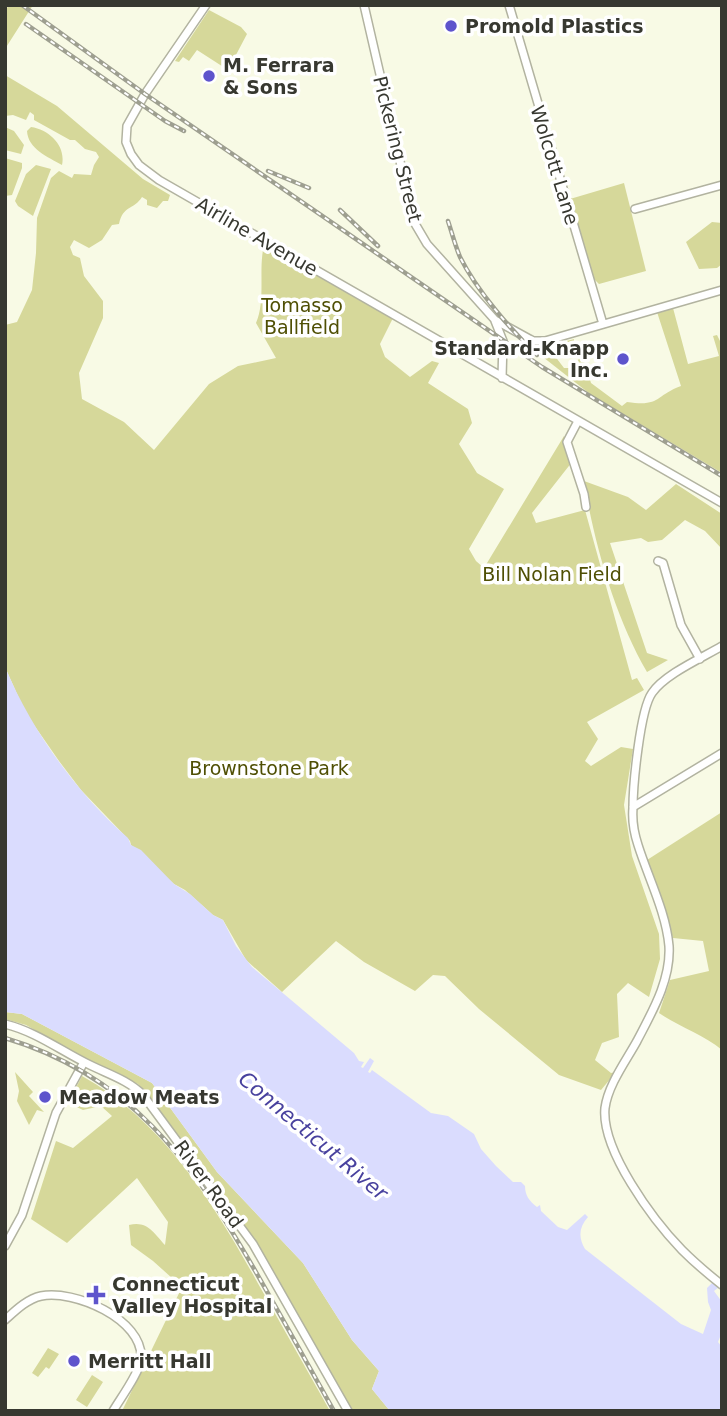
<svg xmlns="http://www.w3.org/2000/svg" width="727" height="1416" viewBox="0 0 727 1416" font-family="'DejaVu Sans',sans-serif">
  <rect width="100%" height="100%" fill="#f8fae5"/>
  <path fill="#d6d89a" d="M9,5H33L5,49V11Z
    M209,10L241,27L247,34L228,70L197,50L189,61L183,57L179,62L175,61Z
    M5,75L57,106L143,179L170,195L168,201H163L157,208L147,205V200L142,197C134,210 123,205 119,224L112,225L102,240L89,248L74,240L70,247L73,255L80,258L84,276L103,301V318L79,373L82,399L124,422L154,450L209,384L238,366L276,358L256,323C266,299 258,270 264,245L393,318L380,344L385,357L410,377L432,361L439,363L428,383L468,409L472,423L459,444L477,473L504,489L469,549L476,561L484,568L564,436L572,462L532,513L536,523L585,510L632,680L637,678L644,690L587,722L598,739L585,761L591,766L621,747L633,749L624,805L632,856L659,934L660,959L649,997L628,983L617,994L619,1037L602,1043L595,1060L611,1073L616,1072L601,1090L559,1075L479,1009L445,976L433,975L415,991L364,962L336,941L282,992L246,960L223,920L213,915L185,890L174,884L131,845L130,841L81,790L59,761L25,712L5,667V325L17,322L32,290L36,253L37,218L51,178L59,171L72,178L74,174L91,175L94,165L99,157L96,152L85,149L75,140H70L34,120V115L30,112L26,120L13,115L5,116Z
    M5,127L14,131L24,145L21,154L5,150Z
    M31,127C50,130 66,146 62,165C48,157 28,149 27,131Z
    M5,158L22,163V168L12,195L5,196Z
    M36,165L51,169L33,216L18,206L15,201L26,174Z
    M624,183L646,271L599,284L593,278L570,199Z
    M712,222L722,223V264L717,268L699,269L686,242Z
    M673,308L688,364L719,356L713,336L717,335L722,345V473L590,394L534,350L574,339V347L551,351L564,368H570L579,359L585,363L591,383L622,406L627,402C661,407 654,396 681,386L657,312Z
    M584,481L628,497L646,510L676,484L722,514V549L705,531L685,520L662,540L648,542L641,538L610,543L647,653L668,660L647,672C615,617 594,543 584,481Z
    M722,812V1050C703,1034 679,1027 659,1013L670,980L709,971L703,941L673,938L647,860Z
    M5,1012L22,1014L152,1083L217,1172L303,1263L352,1340L379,1371L372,1389L390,1411H352L250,1233L138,1084L93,1063L26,1025L5,1019Z
    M15,1072L33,1092L29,1096L44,1112L37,1110L29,1125L17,1101L19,1091Z
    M82,1076C168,1124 217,1210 264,1294C286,1333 308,1372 330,1411H122L182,1287L153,1261L131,1245L129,1225C147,1220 154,1233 165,1245L168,1222L137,1178L67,1243L31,1219L56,1141L73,1148L112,1116L101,1106L83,1110L68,1103Z
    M48,1348L59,1354L49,1369L46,1367L38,1377L32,1373Z
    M92,1375L103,1382L87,1407L76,1400Z"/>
  <path fill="#dadcfe" d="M5,667C32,731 76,792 128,838L131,845L141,850L174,884L190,894L213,915L223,920L236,946L252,967L354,1053L359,1061L364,1062L361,1067L363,1068L370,1058L374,1061L368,1072L370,1073L372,1070L431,1113L448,1116L474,1134L481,1149L496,1166L513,1182H521L525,1186C525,1195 529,1201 537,1207L540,1205L541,1211L558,1227L567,1230L585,1214L588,1217C579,1227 578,1237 585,1249L681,1324L703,1334L711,1310L708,1302L707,1288L714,1281L719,1287L714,1291L722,1302V1332L718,1342L722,1347V1411H390L372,1389L379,1371L352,1340L303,1263L217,1172L152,1083L22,1014L5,1012Z"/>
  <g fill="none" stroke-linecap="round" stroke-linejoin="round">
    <path stroke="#dadcfe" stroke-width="2" d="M721,1279L722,1278"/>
    <g stroke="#b2b3a0" stroke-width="10">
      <path id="street" d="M206,5L145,94L127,126L126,142L131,154L139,165L159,180L722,503
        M364,5L414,222L427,244L495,320L533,341H545L722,290
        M509,5L603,324
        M635,209L722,185
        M495,321L503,341L502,378
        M578,421L567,442L584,494L586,507
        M658,561L663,563L681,625L700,659
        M722,646C702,658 665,674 652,693C640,710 633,785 633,808C632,820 634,833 638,845C648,877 666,912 669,946C671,980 652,1012 637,1041C626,1061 608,1085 605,1108C601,1150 653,1220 682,1250C694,1262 708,1274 722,1285
        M633,807L722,753
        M5,1024C37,1032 61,1051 90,1065C108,1074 128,1080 143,1095L253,1244L348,1411
        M5,1246L22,1215L56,1113L84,1062
        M5,1320C15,1311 27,1299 41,1296C73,1289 144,1319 141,1359C140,1372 120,1399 113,1411"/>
    </g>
    <use href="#street" stroke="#fff" stroke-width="7"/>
    <g stroke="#9e9f90" stroke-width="4.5">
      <path id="rail" d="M22,5L145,94L542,367L722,476
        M26,24L165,121L184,131
        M268,171L309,188
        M340,210L378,246
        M448,221C452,233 455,245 460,257C477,291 510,329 537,355
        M5,1038C129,1075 191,1160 253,1267C280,1314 307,1363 334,1411"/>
    </g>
    <use href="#rail" stroke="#fff" stroke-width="2" stroke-dasharray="5" stroke-linecap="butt"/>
  </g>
  <g fill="#5e54cc" stroke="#fff" stroke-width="2.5">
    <circle cx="451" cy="26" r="7"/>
    <circle cx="209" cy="76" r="7"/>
    <circle cx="623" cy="359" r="7"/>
    <circle cx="45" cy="1097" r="7"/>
    <path d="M92.5 1284.5h7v7h7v7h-7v7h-7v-7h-7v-7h7z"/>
    <circle cx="74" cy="1361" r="7"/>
  </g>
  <g text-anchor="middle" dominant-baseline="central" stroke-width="7" stroke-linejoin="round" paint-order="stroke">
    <g font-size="19" font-weight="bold" fill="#373830" stroke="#fff" text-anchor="start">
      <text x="465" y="26">Promold Plastics</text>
      <text x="223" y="65">M. Ferrara<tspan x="223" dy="22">&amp; Sons</tspan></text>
      <text x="609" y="348" text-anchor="end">Standard-Knapp<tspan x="609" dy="22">Inc.</tspan></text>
      <text x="59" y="1097">Meadow Meats</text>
      <text x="112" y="1284">Connecticut<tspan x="112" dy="22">Valley Hospital</tspan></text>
      <text x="88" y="1361">Merritt Hall</text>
    </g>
    <g font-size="19" fill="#373830" stroke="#fff">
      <text transform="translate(398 149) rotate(76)">Pickering Street</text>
      <text transform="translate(555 165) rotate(73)">Wolcott Lane</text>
      <text transform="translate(257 236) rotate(30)">Airline Avenue</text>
      <text transform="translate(209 1184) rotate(54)">River Road</text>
    </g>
    <g font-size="19" fill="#4f4f04" stroke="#fff">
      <text x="302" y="305">Tomasso<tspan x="302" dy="22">Ballfield</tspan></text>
      <text x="552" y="574">Bill Nolan Field</text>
      <text x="269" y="768">Brownstone Park</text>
    </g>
    <g font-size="21" font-style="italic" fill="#48419e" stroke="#fff">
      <text transform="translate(313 1136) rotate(40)">Connecticut River</text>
    </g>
  </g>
  <rect width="727" height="1416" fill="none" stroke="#373830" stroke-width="14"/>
</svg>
